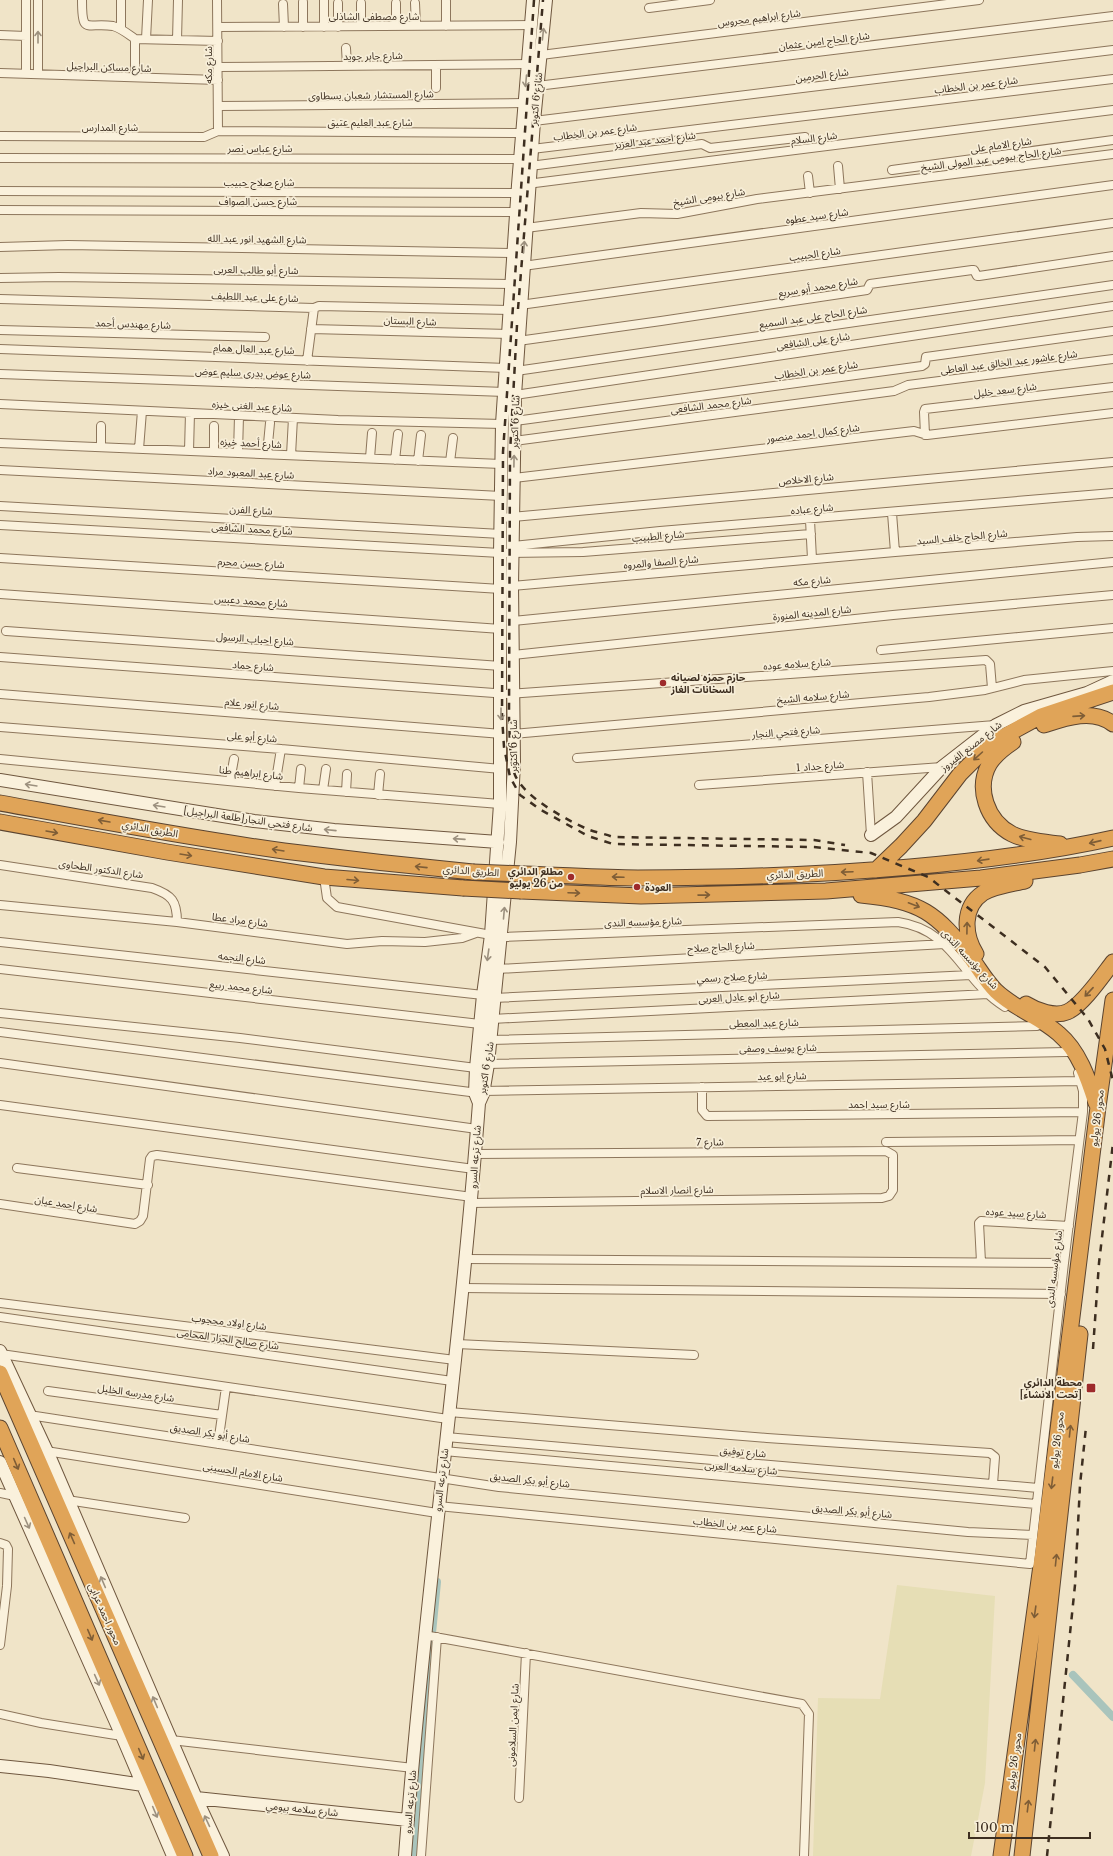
<svg xmlns="http://www.w3.org/2000/svg" width="1113" height="1856" viewBox="0 0 1113 1856" font-family="'Libre Baskerville','Noto Sans Arabic',serif">
  <rect width="100%" height="100%" fill="#f0e4c8"/>
  <path fill="#e6deb5" d="M897,1585L995,1596L985,1783L971,1856H813L818,1698L880,1699Z"/>
  <g fill="none" stroke-linecap="round" stroke-linejoin="round">
    <path stroke="#a9c4bc" stroke-width="8" d="M432,1633L437,1582
      M1073,1675L1113,1717
      M413,1856L432,1644"/>
    <g stroke="#8d765c" stroke-width="10">
      <path id="street" d="M38,0V74
        M82,0C82,36 86,22 113,26C121,28 128,34 135,39V77
        M217,0L218,131
        M324,0V27
        M303,2V27
        M338,3V27
        M361,3V26
        M396,3V26
        M415,3L416,26
        M283,4L284,27
        M649,8L710,0
        M446,26V1
        M218,27L531,25
        M121,29V0
        M0,35L26,36
        M135,39L218,41
        M146,39L148,0
        M177,40L178,0
        M346,48L347,66
        M541,55L979,0
        M218,67L528,64
        M0,73L218,80
        M26,74V0
        M537,86L1113,16
        M436,88V65
        M218,106L524,103
        M534,121L1113,50
        M218,131L522,133
        M0,136L204,137L218,131
        M532,149L1113,79
        M0,158L520,159
        M530,166L702,144L710,148L805,137
        M838,166L840,189
        M892,170L1113,140
        M808,176L810,193
        M527,184L1113,110
        M0,191L518,193
        M0,210L517,212
        M526,228L641,213L677,214L757,199L1113,154
        M0,247L68,245L514,253
        M523,266L1113,185
        M0,278L59,277L512,284
        M0,299L314,308L319,306L510,310
        M520,305L1113,223
        M311,329L509,334
        M0,330L265,337
        M518,341L661,321L867,290L870,284L972,270H974L977,276H979L1113,256
        M0,349L506,368
        M307,361L314,308
        M516,371L1113,285
        M0,374L505,392
        M515,395L1113,306
        M0,404L338,420L502,424
        M515,421L922,366L925,364L926,357L1113,331
        M925,435L924,412L925,409L1113,387
        M514,441L894,391L908,385L1113,359
        M0,443L501,464
        M101,447V426
        M139,449L142,411
        M189,451L190,413
        M214,452V426
        M238,453L239,416
        M267,454L270,423
        M291,455L293,418
        M370,458L372,433
        M395,460L398,434
        M418,461L421,435
        M450,462L453,438
        M0,470L501,496
        M514,478L914,431L927,435L1113,413
        M0,506L501,534
        M892,513L895,552
        M501,518L1113,462
        M810,520L812,559
        M0,525L500,553L583,552L811,534
        M513,546L660,531L1113,493
        M0,558L501,589
        M512,586L895,552L1077,537L1113,536
        M0,594L501,629
        M513,621L1113,562
        M6,631L501,666
        M881,650L1113,628
        M513,655L893,615L1113,595
        M0,657L508,694L986,660L990,664L992,688
        M0,694L502,734
        M0,727L281,749L501,769
        M513,734L929,697L985,690L1024,680L1113,671
        M577,758L995,725
        M0,759L299,788L500,804
        M867,772L871,835
        M230,781L234,759
        M699,785L942,767
        M275,786L281,749
        M299,788L301,769
        M323,790L326,769
        M346,792L347,774
        M378,795L380,774
        M0,865L152,888C172,895 177,901 177,922
        M324,877L327,898L337,907L502,937L898,922C955,930 961,980 1005,1007
        M0,905L177,922L347,944L382,941L425,942L462,938L476,933
        M0,942L483,995
        M0,969L480,1024
        M498,969L945,944
        M494,998L971,975
        M0,1013L240,1038L476,1068
        M492,1019L988,994
        M0,1032L478,1093
        M491,1040L1037,1026
        M0,1063L477,1129
        M488,1064L1067,1052
        M702,1087V1110L707,1116L1083,1112
        M484,1091L1081,1081
        M0,1105L474,1169
        M886,1142L1079,1140
        M17,1168L148,1185
        M471,1203L882,1198L889,1196L893,1190V1155L886,1151L475,1154
        M0,1204L135,1224L140,1221L143,1216L150,1159L152,1156L157,1155L472,1197
        M466,1259L1064,1263
        M981,1262L979,1223L981,1221L1069,1226
        M463,1288L1061,1294
        M0,1303L455,1360
        M0,1317L452,1381
        M457,1344L694,1355
        M1,1354L448,1419
        M48,1391L222,1415
        M449,1412L767,1438L990,1453L995,1457L993,1484
        M29,1415L499,1487L968,1532L1033,1535
        M446,1437L1038,1488
        M218,1444L226,1387
        M46,1451L437,1513
        M444,1451L1036,1504
        M0,1493L15,1496
        M67,1500L185,1518
        M438,1506L1030,1564L1064,1263L1083,1112V1091L1078,1073
        M0,1543L6,1545L8,1549L7,1586L0,1645
        M424,1635L802,1704L809,1714L804,1856
        M0,1714L41,1723L122,1736
        M171,1740L413,1768
        M519,1798L526,1653
        M421,1856L437,1637"/>
    </g>
    <g stroke="#6f573f" stroke-width="14">
      <path id="secondary" d="M0,780L254,821L334,830L498,842
        M871,835L896,817L942,767L996,725L1024,711L1087,693L1113,681
        M479,1103L475,1093L476,1068L483,995L491,935L500,804V553L502,424L518,185L533,0
        M0,1351L51,1460L196,1798L223,1856
        M0,1462L122,1736L173,1856
        M0,1766L49,1771L143,1785
        M196,1798L408,1820
        M405,1856C424,1605 460,1355 479,1103L483,1094L488,1064L510,842L514,763L512,586L515,395L534,121L546,0"/>
    </g>
    <g stroke="#5b4430" stroke-width="17">
      <path id="highway" d="M1044,725C1065,718 1093,708 1113,724
        M1013,742C1004,748 996,754 990,763C975,788 987,821 1012,834C1026,841 1044,842 1060,844
        M0,803C94,820 189,838 284,851C347,859 410,866 473,872
        M0,822L167,852L324,877L463,888
        M876,870L901,846L924,821L960,774L978,756L997,740L1041,716L1113,692
        M524,874C562,875 600,878 638,878C729,878 820,875 910,867C978,861 1046,853 1113,838
        M521,891L641,896L826,891L981,878L1080,865L1113,859
        M861,895C921,901 936,912 972,959C980,970 986,981 996,991C1015,1009 1040,1017 1059,1034C1079,1051 1088,1078 1096,1103
        M976,954C964,935 962,907 983,893C995,886 1012,884 1025,881
        M1026,1004C1037,1011 1055,1017 1067,1012C1082,1006 1103,975 1113,962
        M0,1373L211,1856
        M0,1428L185,1856
        M1001,1856L1043,1551L1098,1107L1113,1000
        M1022,1856L1080,1334"/>
    </g>
    <use href="#street" stroke="#faf1dc" stroke-width="8"/>
    <use href="#secondary" stroke="#faf1dc" stroke-width="12"/>
    <use href="#highway" stroke="#e0a458" stroke-width="15"/>
    <path stroke="#3d2e20" stroke-width="2.5" stroke-dasharray="7 7" stroke-linecap="butt" d="M534,0L503,452L502,716L504,747L510,777L520,795L541,810L588,836L613,844L814,847L871,853L928,877L1045,967L1088,1019L1105,1049L1113,1081
      M518,309L543,0
      M517,325L510,453L509,717C510,735 509,758 515,775C524,797 565,819 587,829C595,832 605,834 613,837L814,840L845,845
      M1093,1349L1099,1263L1113,1143
      M1047,1856L1075,1585L1080,1485L1086,1427"/>
    <g stroke="#5b4430" stroke-width="17" stroke-linecap="butt">
      <path id="highway-bridge" d="M473,872L524,874
        M463,888L521,891"/>
    </g>
    <use href="#highway-bridge" stroke="#e0a458" stroke-width="15"/>
  </g>
  <defs><path id="oneway-shaft" d="M-6 0H5M1.5-3L5.5 0L1.5 3" fill="none" stroke-width="1.6" stroke-linecap="round" stroke-linejoin="round"/></defs>
  <g stroke="#9c907e">
    <use href="#oneway-shaft" transform="translate(543 34) rotate(-84)"/>
    <use href="#oneway-shaft" transform="translate(38 37) rotate(-90)"/>
    <use href="#oneway-shaft" transform="translate(526 81) rotate(95)"/>
    <use href="#oneway-shaft" transform="translate(524 247) rotate(-86)"/>
    <use href="#oneway-shaft" transform="translate(514 461) rotate(-89)"/>
    <use href="#oneway-shaft" transform="translate(501 714) rotate(90)"/>
    <use href="#oneway-shaft" transform="translate(31 785) rotate(-171)"/>
    <use href="#oneway-shaft" transform="translate(159 806) rotate(-171)"/>
    <use href="#oneway-shaft" transform="translate(330 830) rotate(-174)"/>
    <use href="#oneway-shaft" transform="translate(459 839) rotate(-176)"/>
    <use href="#oneway-shaft" transform="translate(504 913) rotate(-85)"/>
    <use href="#oneway-shaft" transform="translate(488 955) rotate(98)"/>
    <use href="#oneway-shaft" transform="translate(27 1523) rotate(66)"/>
    <use href="#oneway-shaft" transform="translate(103 1582) rotate(-113)"/>
    <use href="#oneway-shaft" transform="translate(97 1680) rotate(66)"/>
    <use href="#oneway-shaft" transform="translate(155 1702) rotate(-113)"/>
    <use href="#oneway-shaft" transform="translate(155 1812) rotate(67)"/>
    <use href="#oneway-shaft" transform="translate(207 1821) rotate(-115)"/>
  </g>
  <g stroke="#7e5d36">
    <use href="#oneway-shaft" transform="translate(1079 716) rotate(-4)"/>
    <use href="#oneway-shaft" transform="translate(978 756) rotate(138)"/>
    <use href="#oneway-shaft" transform="translate(104 821) rotate(-170)"/>
    <use href="#oneway-shaft" transform="translate(52 832) rotate(10)"/>
    <use href="#oneway-shaft" transform="translate(1025 838) rotate(-165)"/>
    <use href="#oneway-shaft" transform="translate(1095 842) rotate(167)"/>
    <use href="#oneway-shaft" transform="translate(278 850) rotate(-171)"/>
    <use href="#oneway-shaft" transform="translate(186 855) rotate(9)"/>
    <use href="#oneway-shaft" transform="translate(983 860) rotate(172)"/>
    <use href="#oneway-shaft" transform="translate(421 867) rotate(-174)"/>
    <use href="#oneway-shaft" transform="translate(847 872) rotate(178)"/>
    <use href="#oneway-shaft" transform="translate(618 877) rotate(-178)"/>
    <use href="#oneway-shaft" transform="translate(353 880) rotate(5)"/>
    <use href="#oneway-shaft" transform="translate(574 893) rotate(2)"/>
    <use href="#oneway-shaft" transform="translate(704 895) rotate(-1)"/>
    <use href="#oneway-shaft" transform="translate(914 905) rotate(21)"/>
    <use href="#oneway-shaft" transform="translate(967 928) rotate(-89)"/>
    <use href="#oneway-shaft" transform="translate(1089 992) rotate(133)"/>
    <use href="#oneway-shaft" transform="translate(1070 1431) rotate(-84)"/>
    <use href="#oneway-shaft" transform="translate(16 1464) rotate(67)"/>
    <use href="#oneway-shaft" transform="translate(1052 1483) rotate(97)"/>
    <use href="#oneway-shaft" transform="translate(72 1538) rotate(-114)"/>
    <use href="#oneway-shaft" transform="translate(1056 1560) rotate(-84)"/>
    <use href="#oneway-shaft" transform="translate(1035 1612) rotate(98)"/>
    <use href="#oneway-shaft" transform="translate(90 1635) rotate(67)"/>
    <use href="#oneway-shaft" transform="translate(1035 1745) rotate(-84)"/>
    <use href="#oneway-shaft" transform="translate(141 1754) rotate(67)"/>
    <use href="#oneway-shaft" transform="translate(1028 1806) rotate(-83)"/>
  </g>
  <g fill="#9e2a2b" stroke="#f7eed8" stroke-width="1.5">
    <circle cx="663" cy="683" r="4"/>
    <circle cx="571" cy="877" r="4"/>
    <circle cx="637" cy="887" r="4"/>
    <rect x="1086" y="1383" width="10" height="10" rx="2"/>
  </g>
  <g text-anchor="middle" dominant-baseline="central" stroke-width="3.5" stroke-linejoin="round" paint-order="stroke">
    <g font-size="10" fill="#3d2e20" stroke="#f7eed8">
      <text x="374" y="16">شارع مصطفى الشاذلى</text>
      <text transform="translate(759 18) rotate(-7)">شارع ابراهيم محروس</text>
      <text transform="translate(824 41) rotate(-7)">شارع الحاج امين عثمان</text>
      <text transform="translate(373 56) rotate(-1)">شارع جابر جويد</text>
      <text transform="translate(208 65) rotate(-90)">شارع مكه</text>
      <text transform="translate(109 67) rotate(2)">شارع مساكن البراجيل</text>
      <text transform="translate(822 75) rotate(-7)">شارع الحرمين</text>
      <text transform="translate(976 85) rotate(-7)">شارع عمر بن الخطاب</text>
      <text transform="translate(371 95) rotate(-1)">شارع المستشار شعبان بسطاوى</text>
      <text transform="translate(536 99) rotate(-84)">شارع 6 اكتوبر</text>
      <text x="370" y="122">شارع عبد العليم عتيق</text>
      <text x="110" y="127">شارع المدارس</text>
      <text transform="translate(595 132) rotate(-7)">شارع عمر بن الخطاب</text>
      <text transform="translate(814 138) rotate(-7)">شارع السلام</text>
      <text transform="translate(655 140) rotate(-7)">شارع احمد عبد العزيز</text>
      <text transform="translate(1001 145) rotate(-8)">شارع الامام على</text>
      <text x="260" y="148">شارع عباس نصر</text>
      <text transform="translate(991 159) rotate(-7)">شارع الحاج بيومى عبد المولى الشيخ</text>
      <text x="259" y="182">شارع صلاح حبيب</text>
      <text transform="translate(709 197) rotate(-9)">شارع بيومى الشيخ</text>
      <text x="258" y="201">شارع حسن الصواف</text>
      <text transform="translate(817 216) rotate(-8)">شارع سيد عطوه</text>
      <text transform="translate(257 239) rotate(1)">شارع الشهيد انور عبد الله</text>
      <text transform="translate(815 254) rotate(-8)">شارع الحبيب</text>
      <text transform="translate(256 270) rotate(1)">شارع أبو طالب العربى</text>
      <text transform="translate(818 287) rotate(-9)">شارع محمد أبو سريع</text>
      <text transform="translate(255 297) rotate(2)">شارع على عبد اللطيف</text>
      <text transform="translate(813 317) rotate(-8)">شارع الحاج على عبد السميع</text>
      <text transform="translate(410 321) rotate(2)">شارع البستان</text>
      <text transform="translate(133 324) rotate(2)">شارع مهندس أحمد</text>
      <text transform="translate(813 341) rotate(-8)">شارع على الشافعى</text>
      <text transform="translate(254 349) rotate(2)">شارع عبد العال همام</text>
      <text transform="translate(1009 362) rotate(-7)">شارع عاشور عبد الخالق عبد العاطى</text>
      <text transform="translate(816 370) rotate(-8)">شارع عمر بن الخطاب</text>
      <text transform="translate(253 373) rotate(2)">شارع عوض بدرى سليم عوض</text>
      <text transform="translate(1005 390) rotate(-7)">شارع سعد خليل</text>
      <text transform="translate(711 405) rotate(-7)">شارع محمد الشافعى</text>
      <text transform="translate(252 406) rotate(3)">شارع عبد الغنى خيزه</text>
      <text transform="translate(515 422) rotate(-88)">شارع 6 اكتوبر</text>
      <text transform="translate(813 433) rotate(-7)">شارع كمال احمد منصور</text>
      <text transform="translate(251 443) rotate(3)">شارع أحمد خيزه</text>
      <text transform="translate(251 473) rotate(3)">شارع عبد المعبود مراد</text>
      <text transform="translate(806 479) rotate(-5)">شارع الاخلاص</text>
      <text transform="translate(812 509) rotate(-5)">شارع عباده</text>
      <text transform="translate(251 510) rotate(3)">شارع الفرن</text>
      <text transform="translate(252 529) rotate(3)">شارع محمد الشافعى</text>
      <text transform="translate(658 536) rotate(-5)">شارع الطبيب</text>
      <text transform="translate(962 537) rotate(-5)">شارع الحاج خلف السيد</text>
      <text transform="translate(661 562) rotate(-5)">شارع الصفا والمروه</text>
      <text transform="translate(251 563) rotate(3)">شارع حسن محرم</text>
      <text transform="translate(812 581) rotate(-5)">شارع مكه</text>
      <text transform="translate(251 601) rotate(4)">شارع محمد دعبس</text>
      <text transform="translate(812 613) rotate(-6)">شارع المدينه المنورة</text>
      <text transform="translate(255 639) rotate(4)">شارع احباب الرسول</text>
      <text transform="translate(797 664) rotate(-4)">شارع سلامه عوده</text>
      <text transform="translate(253 666) rotate(4)">شارع حماد</text>
      <text transform="translate(813 697) rotate(-5)">شارع سلامه الشيخ</text>
      <text transform="translate(252 704) rotate(5)">شارع انور علام</text>
      <text transform="translate(786 732) rotate(-4)">شارع فتحي النجار</text>
      <text transform="translate(252 737) rotate(4)">شارع أبو على</text>
      <text transform="translate(513 746) rotate(-90)">شارع 6 اكتوبر</text>
      <text transform="translate(971 746) rotate(-38)">شارع مصنع الفيروز</text>
      <text transform="translate(820 766) rotate(-4)">شارع حداد 1</text>
      <text transform="translate(251 773) rotate(6)">شارع ابراهيم طنا</text>
      <text transform="translate(248 819) rotate(8)">شارع فتحي النجار[طلعة البراجيل]</text>
      <text transform="translate(150 829) rotate(10)">الطريق الدائري</text>
      <text transform="translate(101 869) rotate(8)">شارع الدكتور الطحاوى</text>
      <text transform="translate(471 871) rotate(4)">الطريق الدائري</text>
      <text transform="translate(795 874) rotate(-2)">الطريق الدائري</text>
      <text transform="translate(240 920) rotate(7)">شارع مراد عطا</text>
      <text transform="translate(643 922) rotate(-2)">شارع مؤسسه الندى</text>
      <text transform="translate(721 947) rotate(-3)">شارع الحاج صلاح</text>
      <text transform="translate(242 958) rotate(6)">شارع النجمه</text>
      <text transform="translate(970 959) rotate(47)">شارع مؤسسه الندى</text>
      <text transform="translate(732 977) rotate(-3)">شارع صلاح رسمي</text>
      <text transform="translate(241 987) rotate(6)">شارع محمد ربيع</text>
      <text transform="translate(739 997) rotate(-3)">شارع ابو عادل العربى</text>
      <text transform="translate(764 1023) rotate(-1)">شارع عبد المعطى</text>
      <text transform="translate(778 1048) rotate(-1)">شارع يوسف وصفى</text>
      <text transform="translate(486 1068) rotate(-81)">شارع 6 اكتوبر</text>
      <text transform="translate(782 1076) rotate(-1)">شارع ابو عيد</text>
      <text x="879" y="1104">شارع سيد احمد</text>
      <text transform="translate(1097 1118) rotate(-83)">محور 26 يوليو</text>
      <text transform="translate(710 1142) rotate(-1)">شارع 7</text>
      <text transform="translate(475 1157) rotate(-86)">شارع ترعه السرو</text>
      <text transform="translate(677 1190) rotate(-1)">شارع انصار الاسلام</text>
      <text transform="translate(66 1204) rotate(9)">شارع احمد عيان</text>
      <text transform="translate(1016 1213) rotate(3)">شارع سيد عوده</text>
      <text transform="translate(1054 1269) rotate(-83)">شارع مؤسسه الندى</text>
      <text transform="translate(229 1322) rotate(7)">شارع اولاد محجوب</text>
      <text transform="translate(228 1339) rotate(8)">شارع صالح الجزار المحامى</text>
      <text transform="translate(136 1393) rotate(8)">شارع مدرسه الخليل</text>
      <text transform="translate(210 1433) rotate(9)">شارع أبو بكر الصديق</text>
      <text transform="translate(1057 1440) rotate(-83)">محور 26 يوليو</text>
      <text transform="translate(743 1452) rotate(5)">شارع توفيق</text>
      <text transform="translate(741 1468) rotate(5)">شارع سلامه العربى</text>
      <text transform="translate(243 1472) rotate(9)">شارع الامام الحسينى</text>
      <text transform="translate(441 1480) rotate(-83)">شارع ترعه السرو</text>
      <text transform="translate(530 1480) rotate(6)">شارع أبو بكر الصديق</text>
      <text transform="translate(852 1511) rotate(5)">شارع أبو بكر الصديق</text>
      <text transform="translate(735 1525) rotate(6)">شارع عمر بن الخطاب</text>
      <text transform="translate(105 1614) rotate(66)">محور احمد عرابى</text>
      <text transform="translate(513 1725) rotate(-87)">شارع ايمن السلامونى</text>
      <text transform="translate(1014 1761) rotate(-82)">محور 26 يوليو</text>
      <text transform="translate(410 1802) rotate(-85)">شارع ترعه السرو</text>
      <text transform="translate(302 1809) rotate(6)">شارع سلامه بيومي</text>
    </g>
    <g font-size="10" font-weight="bold" fill="#3d2e20" stroke="#f7eed8" text-anchor="start">
      <text x="671" y="677">حازم حمزه لصيانه<tspan x="671" dy="12">السخانات الغاز</tspan></text>
      <text x="563" y="871" text-anchor="end">مطلع الدائري<tspan x="563" dy="12">من 26 يوليو</tspan></text>
      <text x="645" y="887">العودة</text>
      <text x="1082" y="1382" text-anchor="end">محطة الدائري<tspan x="1082" dy="12">[تحت الانشاء]</tspan></text>
    </g>
  </g>
  <path d="M969 1832v6h121v-6" fill="none" stroke="#3d2e20" stroke-width="2"/>
  <text x="975" y="1832" font-size="12" fill="#3d2e20" stroke="#f7eed8" stroke-width="3" paint-order="stroke">100 m</text>
</svg>
